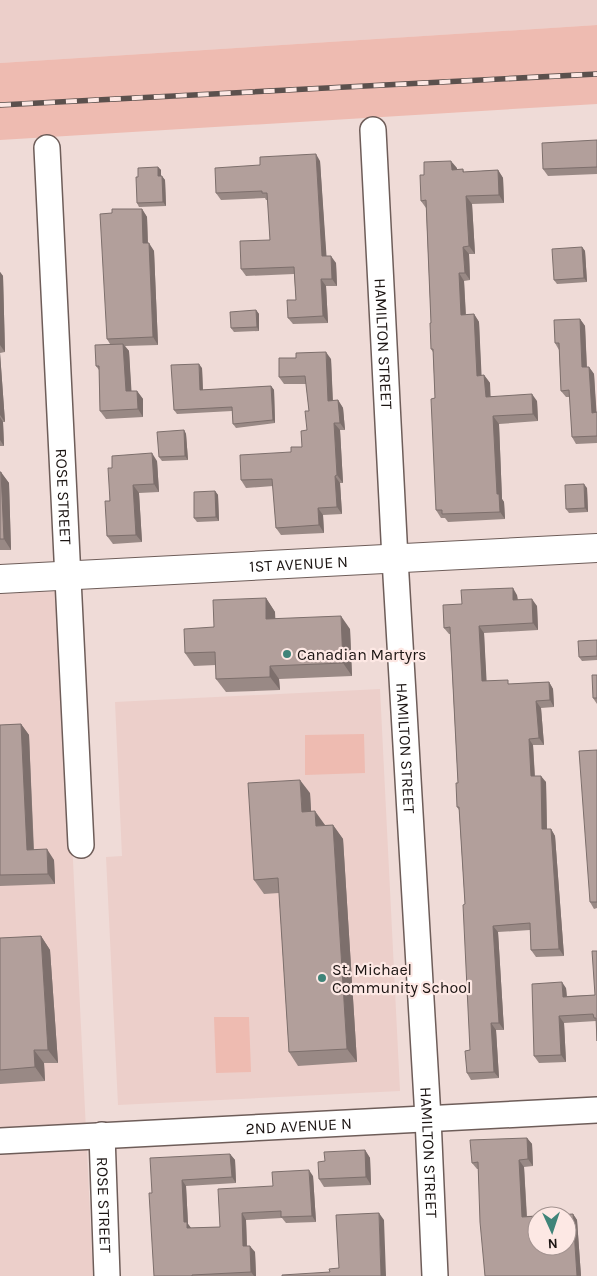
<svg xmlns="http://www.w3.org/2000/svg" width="597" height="1276" viewBox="0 0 597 1276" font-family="Karla,sans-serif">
  <rect width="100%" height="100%" fill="#efdbd7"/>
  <path fill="#eccfca" d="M0,0H597V25L0,63Z
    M60,591L93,1276H0V594Z
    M380,689L400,1091L118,1105L106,857L122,856L115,702Z"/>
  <path fill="#eebbb1" d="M597,25V104L0,140V63Z
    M364,734L365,773L305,775V735Z
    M214,1017H249L251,1072L216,1073Z"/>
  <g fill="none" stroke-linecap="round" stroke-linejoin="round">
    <g stroke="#6e5d59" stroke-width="28">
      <g id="minor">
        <path id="s1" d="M373,130L395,559L428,1118L435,1276"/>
        <path id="s2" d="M47,148L81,845"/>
        <path id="s3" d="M102,1135L107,1276"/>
        <path id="s4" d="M0,1141L597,1110"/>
      </g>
    </g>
    <g stroke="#6e5d59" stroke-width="30">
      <g id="tertiary">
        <path id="s5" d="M0,579L597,548"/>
      </g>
    </g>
    <use href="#minor" stroke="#fff" stroke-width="25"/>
    <use href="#tertiary" stroke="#fff" stroke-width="28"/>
    <g stroke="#5b504d" stroke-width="5.5">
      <path id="rail" d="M0,105L597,74"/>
    </g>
    <use href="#rail" stroke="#fde8e4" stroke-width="4" stroke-dasharray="11" stroke-linecap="butt"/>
  </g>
  <path fill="#998985" d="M597,140V174L548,176L543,169Z
    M320,161L326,256L336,263L337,286H326L328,323L293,324L288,318L296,300L294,274L246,276L241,269L270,240L268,200H266L265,198L221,200L216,193L260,165Z
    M158,167L161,170V176L165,180L166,206L139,207L137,203L138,177Z
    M457,168V170L463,169L464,172L498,170L503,178L504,203L472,204L475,254H469L470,280L464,281L466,315L474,314L479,322L481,376L484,375L490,383V396L537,401L538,421L499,424L502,499L504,502L505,519L448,522L445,518H441L436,510L435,398L433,352L431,349V323L426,208L421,201L424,175Z
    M142,209L147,217L148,243L154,251L158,345L125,346L129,351L131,391H137L143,399V417L106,419L100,411L99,370L96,366L110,344L107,339L112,213Z
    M582,247L585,251L587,282L557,284L554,280Z
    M0,272L3,276L5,352L0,353L5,422H3L4,446H0Z
    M256,310L259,314V331L234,332L231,328Z
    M580,319L585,326L587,367H589L594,374L596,412H597V443L576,444L572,437L570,397H566L561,391L559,350L555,343Z
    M296,358L331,359L333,401L338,400L343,408L345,430H340L343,483H340L342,514L323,515L324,533L281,535L276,528L273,486L246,488L241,480L291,452L302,447L307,430L309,411L306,384H284L279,377Z
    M202,368L203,390L271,386L274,390L275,423L236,428L233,424L232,411L177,414L174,410Z
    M184,430L186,434L188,460L162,461L159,457Z
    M157,461L159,492L139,493L142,542L113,544L107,536L112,468Z
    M0,472L9,483L11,550H0Z
    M587,488L588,512L569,513L566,509Z
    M215,491L218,495L219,521L197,522L194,518Z
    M517,595L518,600L537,606L538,630L484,633L486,681L511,684L549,682L553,689L554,707L541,708L544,745H533L535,776L546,782L547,829H551L555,836L564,956L536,957L531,950L530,930L498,932L504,1030H496L499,1078L471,1080L467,1073L470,1050L465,904L459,810L457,807L458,783L450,634H449L444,628L462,604Z
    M266,598L275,612V619L350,629L352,676L279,679L280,690L226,692L216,679V665L194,666L185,653L214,627Z
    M597,640V660L582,661L579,657Z
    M597,675V704L593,698Z
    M21,724L29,735L34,850L54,860L55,884L0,886V725Z
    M597,750V908L594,909L590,902Z
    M310,793L311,812L325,825H333L343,839L357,1062L298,1066L289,1052L279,893L264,894L254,880Z
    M41,936L50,950L58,1063H44L45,1081L0,1084V938Z
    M566,988L567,996L595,995L596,1021L564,1023L566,1062L539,1063L534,1056Z
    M527,1138L532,1144L533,1166L524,1167L527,1216L573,1214L577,1220L581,1276H485L478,1169H477L472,1163Z
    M365,1150L370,1158L371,1185L324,1187L319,1179L325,1161Z
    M230,1154L235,1160L236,1183L186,1186L188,1224L191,1228L220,1227L273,1186L313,1176L316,1222L286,1223L282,1218L246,1220L247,1246L255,1252L256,1276H154L152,1193Z"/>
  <path fill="#7d6f6c" d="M316,154L320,161L327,263L322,256Z
    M451,161L457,168V178L452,170Z
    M158,167L161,170V180L158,176Z
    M498,170L503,178L504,203L499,195Z
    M162,176L165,180L166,206L163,202Z
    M466,196L472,204L475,254L469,246Z
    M142,209L147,217L148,251L143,243Z
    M149,243L154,251L158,345L153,337Z
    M463,247L469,254L470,280L465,273Z
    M582,247L585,251L587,282L584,278Z
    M331,256L336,263L337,286L332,279Z
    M0,272L3,276L5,352L0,345Z
    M459,273L464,281L466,322L461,315Z
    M321,279L326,286L328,323L323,316Z
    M256,310L259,314V331L257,327Z
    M474,314L479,322L482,384L477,376Z
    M580,319L585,326L587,374L582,367Z
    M123,344L129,351L132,399L126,391Z
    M0,352V353L5,422L0,415Z
    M326,352L331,359L333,409L328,401Z
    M199,364L202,368L203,394L200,390Z
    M589,367L594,374L597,419L592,413Z
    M484,375L490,383L491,404L486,397Z
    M271,386L274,390L275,423L273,420Z
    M137,391L143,399V417L138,409Z
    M532,394L537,401L538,421L533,414Z
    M338,400L343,408L345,430L340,423Z
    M493,416L499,424L502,499L504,502L505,519L500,512L497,494Z
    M0,417L3,422L4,446L0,440Z
    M334,423L340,430L343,483L337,475Z
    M184,430L186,434L188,460L185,456Z
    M152,453L157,461L159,492L154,484Z
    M1,472L9,483L11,550L4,539Z
    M335,476L340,483L342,514L337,507Z
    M584,484L587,488L588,512L585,508Z
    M133,485L139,493L142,542L136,535Z
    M215,491L218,495L219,521L216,517Z
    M318,508L323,515L324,533L319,525Z
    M513,588L517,595L518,607L513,600Z
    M266,598L275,612L276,632L266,619Z
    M532,599L537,606L538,630L533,623Z
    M341,616L350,629L352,676L343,663Z
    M479,626L484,633L487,688L482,681Z
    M270,666L279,679L280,690L270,677Z
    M549,682L553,689L554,707L550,700Z
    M536,701L541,708L544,745L539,738Z
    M21,724L29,735L34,861L27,850Z
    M529,739L533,745L535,783L531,776Z
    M541,776L546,782L547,836L542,829Z
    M300,780L310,793L312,826L302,812Z
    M315,811L325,825L316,826Z
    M333,825L343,839L357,1062L347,1049Z
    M551,829L555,836L564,956L559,949Z
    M47,849L54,860L55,884L48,874Z
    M493,926L498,932L504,1030L499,1023Z
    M41,936L50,950L58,1063L48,1050Z
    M562,982L566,988L567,1003L563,997Z
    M559,1016L564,1023L566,1062L561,1055Z
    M491,1023L496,1030L499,1078L494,1072Z
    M34,1050L44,1063L45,1081L35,1067Z
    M527,1138L532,1144L533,1166L528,1159Z
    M365,1150L370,1158L371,1185L366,1177Z
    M230,1154L235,1160L236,1183L232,1177Z
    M519,1160L524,1167L527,1224L522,1217Z
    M309,1170L313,1176L316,1222L312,1216Z
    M182,1180L186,1186L188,1224L191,1228H187L184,1222Z
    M242,1213L246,1220L247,1252L243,1246Z
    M379,1213L384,1220L386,1276H381Z
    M573,1214L577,1220L581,1276H577Z
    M250,1246L255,1252L256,1276H254L251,1272Z"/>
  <path fill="#b29f9b" stroke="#7d6f6c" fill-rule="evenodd" d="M597,140V167L543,169L542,143Z
    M316,154L322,256H331L332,279H321L323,316L288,318L287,300H296L294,267L241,269L240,241L270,240L267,193H262V191L216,193L215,168L260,165V157Z
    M451,161L452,170L463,169V172L498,170L499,195L466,196L469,246L463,247L465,273H459L461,315L474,314L477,376L484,375L486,397L532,394L533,414L493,416L497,494H499L500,512L442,514V510H436L431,399L435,398L433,349H431L430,323H431L426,200L421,201L420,175H424V162Z
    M158,167V176H162L163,202L137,203L136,177H138V168Z
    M112,209H142L143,243H149L153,337L107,339L100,214L112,213Z
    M582,247L584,278L554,280L552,249Z
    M256,310L257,327L231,328L230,312Z
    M580,319L582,367H589L592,413L597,412V436L572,437L569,390L561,391L559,343H555L554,320Z
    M123,344L126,391H137L138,409L100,411L99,366H96L95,345Z
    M326,352L328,401L338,400L340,423H334L337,475L335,476L337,507L318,508L319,525L276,528L272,479L241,480L240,455L291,452V447H302L301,431L307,430L305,411H309L305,376L279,377V358H296V353Z
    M199,364L200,390L271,386L273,420L233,424L232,407L174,410L171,365Z
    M184,430L185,456L159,457L157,432Z
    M152,453L154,484L133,485L136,535L107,536L105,501H110L108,468H112V456Z
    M0,472H1L4,539H0Z
    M584,484L585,508L566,509L565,485Z
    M215,491L216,517L194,518V492Z
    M513,588V600L532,599L533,623L479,626L482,681L508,680V684L549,682L550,700L536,701L539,738L529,739L531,776H541L542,829H551L559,949L531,950L530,923L493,926L499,1023H491L494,1072L467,1073L465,1051L470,1050L463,905L465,904L459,807H457L456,783H458L450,627L444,628L443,605L462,604L461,590Z
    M266,598V619L341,616L343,663L270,666V677L216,679L215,652L185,653L184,629L214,627L213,600Z
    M597,640V656L579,657L578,641Z
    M592,675H597V698H593Z
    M21,724L27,850L47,849L48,874L0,875V725Z
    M597,750V902H590L579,751Z
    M300,780L302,812L315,811L316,826L333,825L347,1049L289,1052L278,878L254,880L248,783Z
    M41,936L48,1050H34L35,1067L0,1070V938Z
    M592,951H597V1041L596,1018H594L593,1014L559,1016L561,1055L534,1056L532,984L562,982L563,997L595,995Z
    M527,1138L528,1159L519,1160L522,1217L573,1214L577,1276H485L480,1222L478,1162L472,1163L470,1140ZM537,1216H567V1246H537Z
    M365,1150L366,1177L319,1179L318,1162L325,1161L324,1152Z
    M230,1154L232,1177L182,1180L184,1222H187V1228L220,1227L218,1189L273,1186L272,1172L309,1170L312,1216L281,1217V1211L242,1213L243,1246H250L251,1272L192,1275V1276H154L149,1193H152L150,1158Z
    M379,1213L381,1276H282V1275L330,1272L329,1269L339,1268L336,1215Z"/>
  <g fill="#3f8479" stroke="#fde8e4" stroke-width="2">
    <circle cx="287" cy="654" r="5"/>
    <circle cx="322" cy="978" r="5"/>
  </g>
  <g text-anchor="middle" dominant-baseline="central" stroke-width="4.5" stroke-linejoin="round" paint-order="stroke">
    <g font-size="16" fill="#1b1412" stroke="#fde8e4">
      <text stroke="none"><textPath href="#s1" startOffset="214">HAMILTON STREET</textPath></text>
      <text stroke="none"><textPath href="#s2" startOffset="349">ROSE STREET</textPath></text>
      <text stroke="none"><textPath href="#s5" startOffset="299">1ST AVENUE N</textPath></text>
      <text stroke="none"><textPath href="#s1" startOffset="619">HAMILTON STREET</textPath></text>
      <text stroke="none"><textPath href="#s4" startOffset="299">2ND AVENUE N</textPath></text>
      <text stroke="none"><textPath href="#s1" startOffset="1024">HAMILTON STREET</textPath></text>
      <text stroke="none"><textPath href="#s3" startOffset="70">ROSE STREET</textPath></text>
    </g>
    <g font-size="16" fill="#1b1412" stroke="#fde8e4" text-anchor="start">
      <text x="297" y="654">Canadian Martyrs</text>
      <text x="332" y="969">St. Michael<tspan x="332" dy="18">Community School</tspan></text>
    </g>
  </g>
  <g transform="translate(552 1231) rotate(177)"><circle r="24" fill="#fde8e4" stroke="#a39390"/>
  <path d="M0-4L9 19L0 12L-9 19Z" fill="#3f8479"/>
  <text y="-8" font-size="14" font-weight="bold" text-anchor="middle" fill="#1b1412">N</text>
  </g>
</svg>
